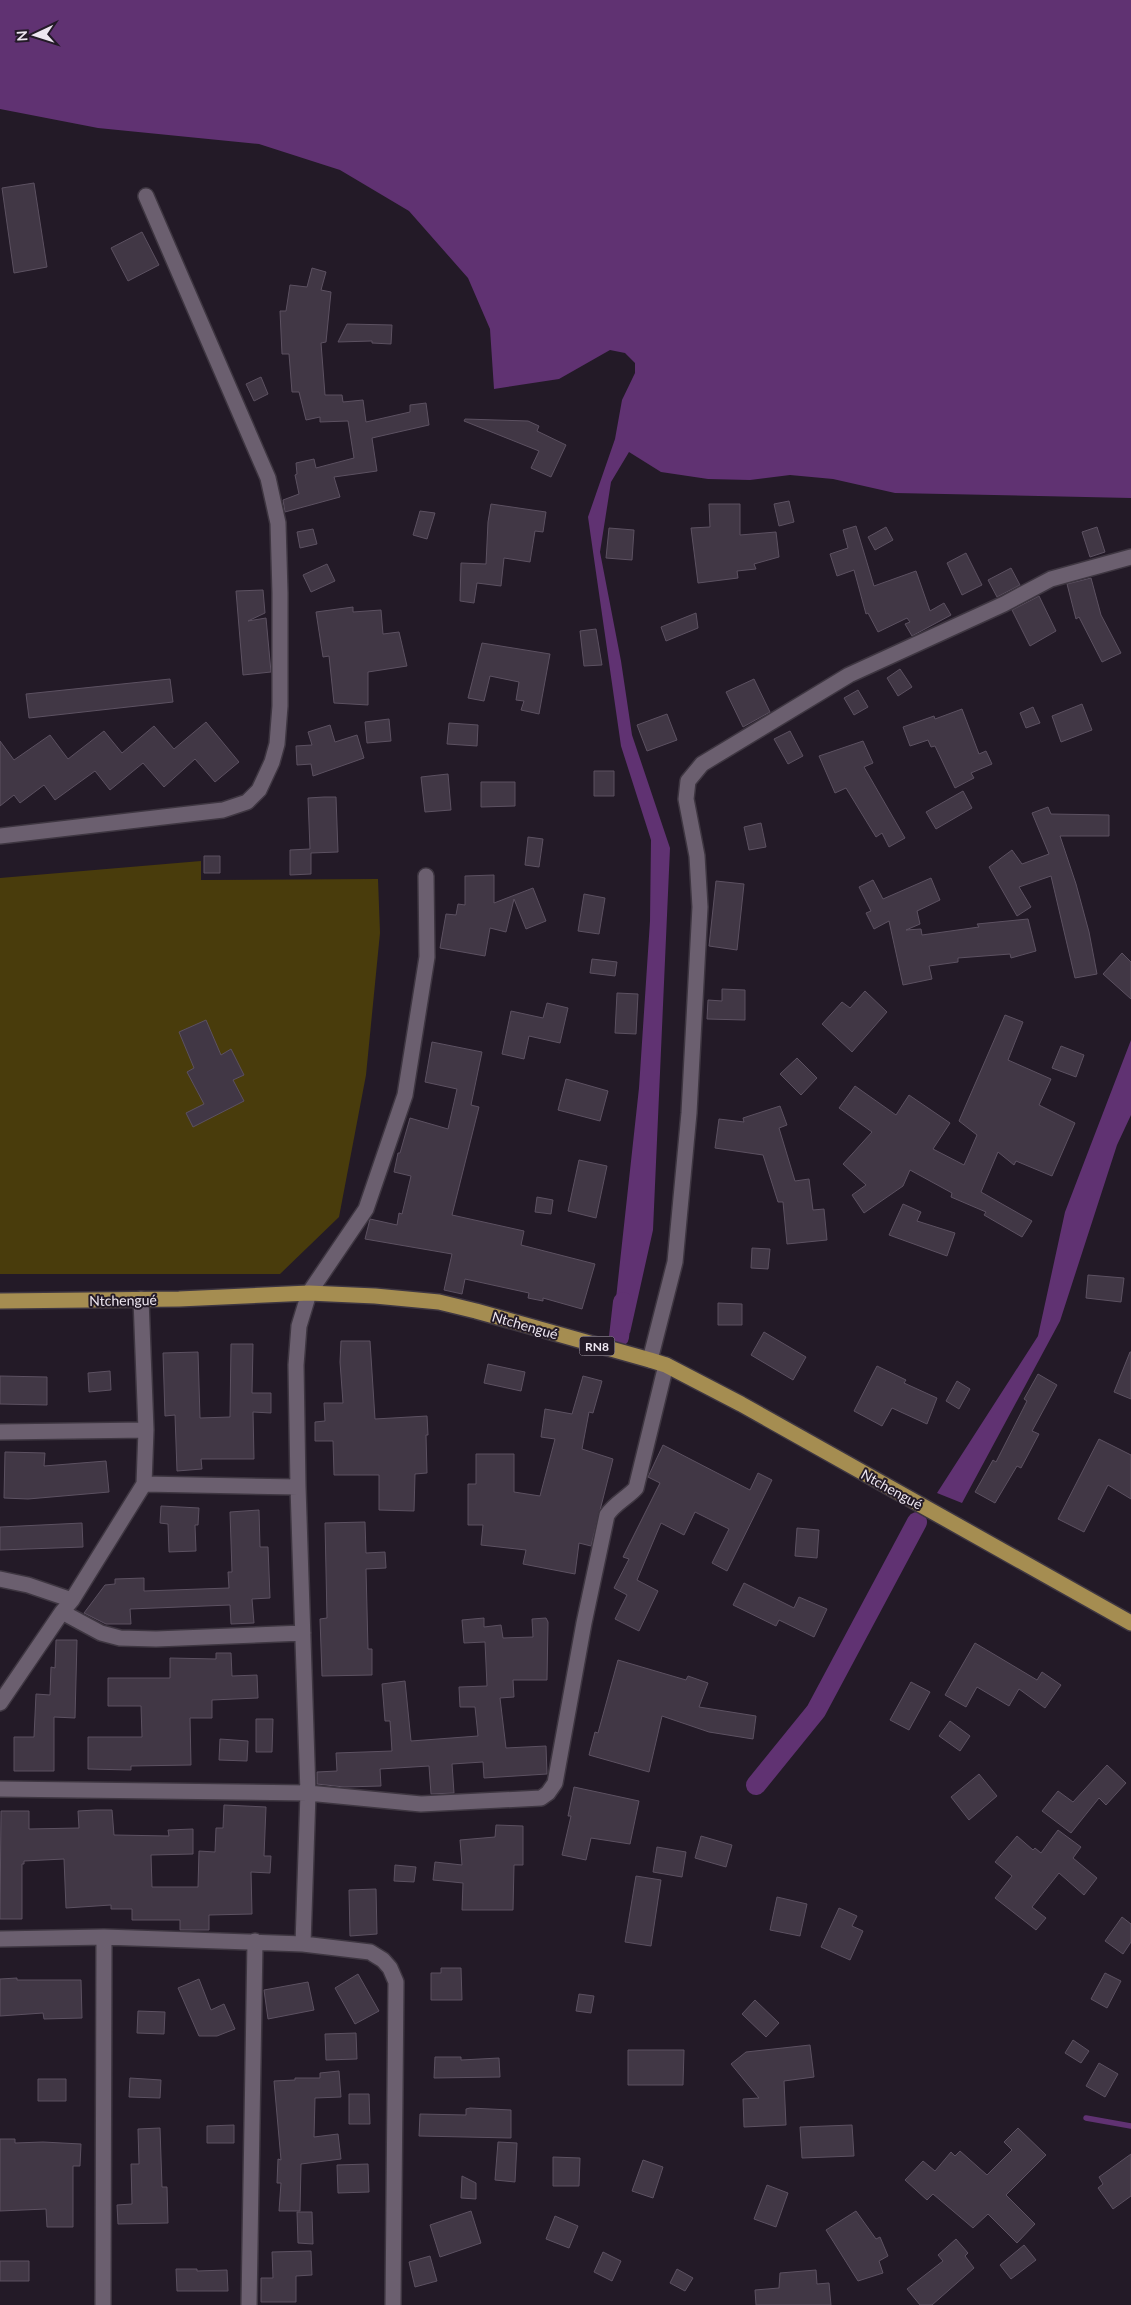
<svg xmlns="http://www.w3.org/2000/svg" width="1131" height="2305" viewBox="0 0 1131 2305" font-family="Lato,sans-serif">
  <rect width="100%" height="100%" fill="#231a27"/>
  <path fill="#493c0c" d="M201,861V880L378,879L380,933L366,1075L339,1217L280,1274H0V878Z"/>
  <path fill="#603272" d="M0,0H1131V498L895,493L833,479L790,475L750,480L708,479L661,472L629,452L611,482L600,552L621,661L632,735L670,848L653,1230L630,1333L613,1326L639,1088L650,921L651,840L621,746L588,517L615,439L622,400L635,373V363L625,353L610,350L559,379L494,389L490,329L468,278L409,211L340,170L259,144L98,128L0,109Z
    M1131,1040V1115L1117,1145L1060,1321L962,1503L937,1493L1038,1336L1065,1212Z"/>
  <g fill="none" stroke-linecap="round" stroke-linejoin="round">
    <path stroke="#603272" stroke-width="5.5" d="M1086,2118L1131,2126"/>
    <path stroke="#603272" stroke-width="20" d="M619,1337L623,1302
      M756,1785L816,1711L917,1522"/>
  </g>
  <path fill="#413745" stroke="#5c5161" d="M34,183L47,267L14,273L2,188Z
    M142,232L159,265L128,281L111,248Z
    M312,268L326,272L321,290L331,292L326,342L321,343L325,395H342L343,402L363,400L366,422L410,412V405L426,403L429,425L372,438L377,471L334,477L340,497L285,512L283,500L299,494L295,475L297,474L296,463L314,459L316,468L354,458L348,421L320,422V417L306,420L299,392H292L289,354H282L280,311H286L290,285L307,287Z
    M347,324L392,325L391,344L372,343V341L338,342Z
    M261,377L268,394L254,401L246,384Z
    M465,419L528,421L539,426L537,431L566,445L551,477L531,468L539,451L464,421Z
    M789,501L794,522L779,526L774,504Z
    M491,504L546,512L543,532L535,531L530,562L504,558L501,586L477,583L474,603L460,601L461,563L486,564L488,522Z
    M709,504H740V535L776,532L779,557L754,564L756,569L737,571L738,578L698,583L691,528L710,527Z
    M420,511L435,513L427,539L413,535Z
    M856,526L874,586L916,571L930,611L944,603L951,615L912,636L905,624L910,622L907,618L878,632L868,613L866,614L854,570L837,576L830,554L848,548L843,530Z
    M886,527L893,540L875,550L868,537Z
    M1097,527L1105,552L1090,557L1082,532Z
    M609,528L634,530L632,560L606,558Z
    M313,529L317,544L300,548L297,532Z
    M966,553L982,585L962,595L947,563Z
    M327,564L335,581L311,592L303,575Z
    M1011,568L1020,585L997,597L988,580Z
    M1091,578L1101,615L1121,653L1102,662L1079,617L1076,619L1067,584Z
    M263,590L265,613L248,621L266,618L271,672L243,675L236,591Z
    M1039,596L1056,631L1030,646L1012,610Z
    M353,607V612L381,610L383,634L399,632L407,666L368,672V705L334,703L329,656L323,657L316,612Z
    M696,613L698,628L666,641L661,627Z
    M596,629L602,665L584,666L580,631Z
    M482,643L550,654L539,714L521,710L524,701L516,700L519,682L490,676L484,701L468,698Z
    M900,669L912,687L898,696L887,678Z
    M170,679L173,702L29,718L26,694Z
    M754,679L770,712L743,727L726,692Z
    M858,690L868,707L854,715L844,698Z
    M1082,704L1092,730L1061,742L1052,716Z
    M1033,707L1040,723L1026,728L1020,713Z
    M962,709L979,754L986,751L992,764L971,773L974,778L955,788L935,746L931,747L928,740L910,746L903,727L934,716L935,719Z
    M667,714L677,740L647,751L637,725Z
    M389,719L391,741L367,743L365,722Z
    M206,722L239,762L215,782L195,759L164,787L143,763L110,790L95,771L55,800L44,785L20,803L14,795L0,806V741L14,760L50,735L68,759L104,731L122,753L154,726L174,749Z
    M449,723L478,725L477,746L447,744Z
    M330,725L335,742L357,735L364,758L313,776L311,764L297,765L296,746L312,745L308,732Z
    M790,731L803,756L788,764L774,739Z
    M863,741L873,763L864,767L905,838L889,847L882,833L876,837L846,788L835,793L819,756Z
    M594,771H614V796H594Z
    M448,774L451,810L425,812L421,777Z
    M481,782H515V806L481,807Z
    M963,791L972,808L936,829L926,812Z
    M324,797H336L338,852L311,853V874L290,875V850L310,849L308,798Z
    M1048,807L1051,814L1109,815V836H1060L1076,884L1089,932L1097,974L1075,978L1051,876L1019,887L1031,907L1017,916L989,867L1012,850L1022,864L1049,854L1032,813Z
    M761,823L766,847L749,850L744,827Z
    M528,837L543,839L539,867L525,865Z
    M204,856H220V873H204Z
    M494,875V903L533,888L546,921L526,929L514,899L506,932L490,928L485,956L440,948L446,914L456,915L458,904L465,905V876Z
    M931,878L940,900L917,911L920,924L906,930L921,929L922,935L979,927L977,924L1028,919L1036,951L1011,958L1010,954L958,958V962L929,966L932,979L903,985L889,921L874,929L866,913L871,911L859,887L873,880L883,899Z
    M716,881L744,884L737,950L709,946Z
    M584,894L605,898L599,934L578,931Z
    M1122,953L1131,962V999L1103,974Z
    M592,959L617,962L615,976L590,973Z
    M722,989L745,990V1020L707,1019L708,1000L722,1001Z
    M865,991L887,1012L852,1052L822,1024L842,1002L850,1008Z
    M617,993L638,994L636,1034L615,1033Z
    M547,1003L568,1008L560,1043L529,1036L524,1059L502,1054L511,1011L543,1018Z
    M1005,1015L1023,1022L1008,1060L1051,1079L1039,1105L1075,1123L1052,1176L1016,1161L1014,1165L998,1152L981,1192L1032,1221L1022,1237L984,1215L986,1212L951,1197L952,1193L910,1170L903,1186L864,1213L852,1195L866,1185L843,1164L872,1132L839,1108L855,1086L896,1115L909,1095L950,1123L933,1149L964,1165L977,1135L959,1121Z
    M206,1020L221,1055L231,1049L244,1075L233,1080L244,1101L193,1127L186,1113L204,1104L187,1072L194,1068L179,1032Z
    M432,1042L482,1052L471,1105L479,1107L452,1215L524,1231L521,1245L595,1264L582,1309L543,1298V1301L528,1298L529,1293L465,1279L462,1294L444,1290L452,1254L365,1239L370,1219L397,1225L399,1213L402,1214L411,1176L394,1172L398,1153H400L410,1118L448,1129L457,1089L425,1082Z
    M1061,1046L1084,1055L1076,1077L1052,1068Z
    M797,1058L817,1078L801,1095L780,1074Z
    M566,1079L608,1091L600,1121L558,1110Z
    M780,1106L787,1125L779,1128L795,1181L809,1179L813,1210L824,1209L827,1240L787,1244L783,1202H778L763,1155L715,1148L719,1119L744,1122L743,1118Z
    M579,1160L607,1166L596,1218L568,1211Z
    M537,1197L553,1200L551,1214L535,1212Z
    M903,1204L921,1212L917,1221L955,1233L947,1256L889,1235Z
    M752,1248L770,1249L768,1269L751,1268Z
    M1088,1275L1124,1278L1121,1302L1086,1298Z
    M718,1303L742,1304V1325H718Z
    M764,1332L806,1357L793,1380L751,1355Z
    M341,1341H370L375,1419L427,1416L428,1435H426L427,1473L415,1474L414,1511L379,1510V1475H334L333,1441H315V1422L325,1421L324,1403H343L340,1362Z
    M231,1344H253L252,1393H271V1413L253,1412L254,1459H201L202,1469L177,1471L175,1415L165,1416L163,1353L198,1352L200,1418L230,1417Z
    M1130,1352H1131V1399L1114,1392Z
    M488,1364L525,1372L521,1391L484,1383Z
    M877,1366L906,1380L904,1383L937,1398L927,1424L892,1408L882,1426L854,1411Z
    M110,1371L111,1390L89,1392L88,1373Z
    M1038,1374L1057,1385L1032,1431L1039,1434L1021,1468L1017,1466L995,1503L975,1492L993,1460L996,1462L1027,1401L1024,1399Z
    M0,1376L47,1377V1405L0,1404Z
    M583,1376L602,1381L593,1413L589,1412L582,1449L613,1459L591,1546L579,1543L575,1574L523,1564L526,1550L481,1545L483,1525H468V1484H476V1454H514V1492L540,1496L555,1439L541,1437L545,1409L572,1414Z
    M957,1381L970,1389L959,1409L946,1401Z
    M1099,1439L1131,1455V1499L1108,1485L1084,1532L1058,1519Z
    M663,1445L750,1490L758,1473L772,1480L727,1571L712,1563L729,1529L695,1512L684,1535L661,1523L637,1580L658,1591L639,1631L615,1619L627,1595L614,1588L629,1559L623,1557L660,1483L648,1477Z
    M5,1452L45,1453L44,1466L106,1461L109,1492L28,1499L4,1498Z
    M161,1506L199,1508L198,1525H195L196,1551L169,1552L168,1524L160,1523Z
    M259,1510L260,1547H268L270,1598L252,1599L254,1623L231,1624L230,1605L130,1609L131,1624H106L84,1613L105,1585L115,1584V1579L144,1578V1591L229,1588L228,1572H232L230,1512Z
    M365,1522L366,1553L385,1552L386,1568L366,1569L368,1649H372V1675L322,1676L320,1619L327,1618L325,1523Z
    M82,1523L83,1547L0,1550V1527Z
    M797,1528L819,1530L817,1558L795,1556Z
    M744,1583L794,1608L799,1597L827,1609L814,1637L779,1620L776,1626L733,1605Z
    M484,1618V1627L501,1625L503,1638L533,1637L532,1619L546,1618L548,1622L547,1680H513L514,1697L500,1698L506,1748L546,1746L547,1774L484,1778L483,1762L452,1764L454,1793L431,1794L429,1766L380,1769L381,1786L344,1787L317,1784V1772L337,1771L336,1753L392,1751L390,1721H385L382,1684L405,1681L411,1741L478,1736L475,1707H460L459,1687L487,1686L485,1642L464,1643L462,1620Z
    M56,1640H77L75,1718L54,1717V1771H14V1737H34L36,1694L50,1695L51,1667L55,1668Z
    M975,1643L1037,1680L1042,1672L1061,1685L1045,1708L1019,1689L1009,1706L977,1687L966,1707L945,1695Z
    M216,1653H231L232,1676L257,1675L258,1698L212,1700V1718H190L191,1765L131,1766V1770L88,1769V1737H142L141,1706H108V1678H170V1658L216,1659Z
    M618,1660L686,1680L688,1676L708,1683L699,1707L756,1716L753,1739L709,1732L662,1716L649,1772L589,1755L595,1732L598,1733Z
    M911,1682L930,1692L909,1730L890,1720Z
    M256,1719H273L272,1752H256Z
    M950,1721L970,1736L960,1751L939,1736Z
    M220,1739L248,1741L247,1761L219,1760Z
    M1107,1765L1126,1783L1106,1805L1099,1798L1071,1833L1042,1811L1058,1791L1073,1802Z
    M979,1774L997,1796L969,1820L951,1797Z
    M574,1787L639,1801L630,1844L591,1838L586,1860L562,1855L571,1816H568Z
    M224,1805L266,1807L264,1856H271L270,1873L251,1872L252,1914L209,1915V1930H180V1920H132V1909H111V1905L66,1908L64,1859L24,1861V1864H22V1919H0L1,1811H29V1829L79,1828L78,1811L96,1810H112L114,1835L169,1836L168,1830L193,1829V1854L151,1855L152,1887H198L199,1851L215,1852L216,1828H223Z
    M496,1825L523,1826V1865H514L513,1910H462L463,1883L433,1880L435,1862L462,1865L460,1840L495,1837Z
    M1058,1830L1081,1847L1073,1858L1097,1878L1084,1895L1059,1873L1032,1907L1046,1918L1036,1930L995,1898L1012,1876L995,1862L1017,1836L1033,1850L1035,1848L1041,1853Z
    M701,1836L732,1845L726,1867L695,1858Z
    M657,1847L686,1852L682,1877L653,1872Z
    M395,1865L416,1867L414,1882L394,1881Z
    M636,1876L661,1880L651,1946L625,1942Z
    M376,1889L377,1934L350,1936L349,1890Z
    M777,1897L807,1904L800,1936L770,1930Z
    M839,1908L857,1916L852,1926L863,1931L850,1960L821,1947Z
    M1122,1917L1131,1924V1942L1123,1954L1105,1941Z
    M441,1968H461L462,2000H431V1973H441Z
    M1105,1973L1121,1981L1107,2008L1091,1999Z
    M358,1974L379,2011L355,2024L335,1988Z
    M17,1978V1980H81L82,2018L44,2019L43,2013L0,2016V1979Z
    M199,1979L211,2010L224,2004L235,2029L217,2036H199L178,1988Z
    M308,1982L314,2010L268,2019L264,1990Z
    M579,1994L594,1996L591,2013L576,2011Z
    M755,2000L779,2023L766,2037L742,2014Z
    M138,2011L165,2012L164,2034L137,2033Z
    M356,2033L357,2059L326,2060L325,2034Z
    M1073,2040L1089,2051L1081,2063L1065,2053Z
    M810,2045L814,2077L784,2081L786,2125L744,2127L743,2099L759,2098L731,2064L746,2052Z
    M628,2050H684L683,2085H628Z
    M435,2057H461V2060L499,2058L500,2077L434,2078Z
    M1099,2063L1118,2074L1105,2097L1086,2086Z
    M339,2071L341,2097L315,2098L314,2137L338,2134L341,2159L301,2164L300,2211H279L281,2183H277L278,2159L281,2160L274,2081L295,2080V2078H320V2073Z
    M130,2078L161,2080L160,2098L129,2097Z
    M38,2079H66V2101H38Z
    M349,2094H369L370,2124H349Z
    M470,2108L511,2110V2138L419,2136L420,2114L466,2115V2109Z
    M234,2125V2143H207V2126Z
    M852,2125L854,2156L802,2158L800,2127Z
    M160,2128L162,2187H167L168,2223L118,2224L117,2205L132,2204L131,2164H139L138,2129Z
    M1018,2128L1046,2155L1006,2195L1035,2224L1017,2243L988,2214L973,2228L933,2194L927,2200L905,2180L923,2161L935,2171L951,2152L955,2156L960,2151L987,2175L1012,2150L1004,2142Z
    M0,2139H15V2143L43,2142L81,2144L80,2166H73V2227H47L46,2209L0,2211Z
    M498,2142L517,2143L515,2182L495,2180Z
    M1131,2154V2196L1113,2209L1098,2188L1103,2184L1099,2177Z
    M553,2157L580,2158L579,2186H553Z
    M643,2160L663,2167L653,2198L632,2191Z
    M368,2164L369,2192L338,2193L337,2165Z
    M462,2176L476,2183V2199L461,2198Z
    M767,2185L788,2193L776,2227L754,2219Z
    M471,2211L481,2243L440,2257L430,2225Z
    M856,2211L876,2239L880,2237L888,2256L879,2261L883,2273L858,2281L826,2230Z
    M297,2212H312L313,2244L298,2243Z
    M555,2216L578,2226L569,2248L546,2239Z
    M956,2239L968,2253L965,2256L974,2268L932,2305H920L907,2289L943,2261L938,2255Z
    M1024,2245L1036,2260L1011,2279L1000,2265Z
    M311,2251L312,2275L296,2276V2302H261V2278H273L272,2252Z
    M603,2252L621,2261L612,2281L594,2272Z
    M430,2256L437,2281L415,2287L409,2262Z
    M0,2261H29V2281H0Z
    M176,2269H197V2271L227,2270L228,2291H177Z
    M677,2269L693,2278L685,2291L670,2283Z
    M816,2270L817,2284L829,2283L831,2305H756L755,2290L779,2288L780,2273Z"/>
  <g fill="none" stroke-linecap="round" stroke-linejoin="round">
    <g stroke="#3e3641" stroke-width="18">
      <path id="minor" d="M0,836L223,810L247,802L259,790L272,762L277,744L280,706V593L278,523L268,478L146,196
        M650,1360L675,1262L689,1113L700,907L697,856L686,799L688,781L702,764L849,675L1004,604L1051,579L1131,557
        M0,1432L146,1430
        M144,1484L298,1487
        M0,1579L28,1585L72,1600
        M62,1612L101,1633L120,1638L156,1639L303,1633
        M0,1703L62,1612L72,1600L144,1484L146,1430L141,1299
        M0,1789L308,1793L298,1487L296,1365L299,1326L309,1293L366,1209L405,1095L427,957L426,876
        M0,1939L104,1937L303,1944L370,1952L383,1960L390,1968L396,1982L393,2305
        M303,1944L308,1793L421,1804L541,1798L548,1793L555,1783L584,1623L607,1515C615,1503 627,1498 636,1488L666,1365
        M103,2305L104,1937
        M249,2305L255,1941"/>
    </g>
    <g stroke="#3e3641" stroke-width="18">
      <path id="major" d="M0,1301L179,1299L309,1293L375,1296L439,1302L476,1311L650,1360L666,1365L741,1404L1131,1623"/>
    </g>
    <use href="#minor" stroke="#6b5f6f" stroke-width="15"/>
    <use href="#major" stroke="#a58d51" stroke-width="15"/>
  </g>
  <g text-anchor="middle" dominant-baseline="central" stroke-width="4" stroke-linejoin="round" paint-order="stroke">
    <rect fill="#231a27" stroke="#b0a9b4" stroke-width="1" x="579.5" y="1336.5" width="35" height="19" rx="4"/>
    <g font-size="12" font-weight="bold" fill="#ede6f0">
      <text x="597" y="1346">RN8</text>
    </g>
    <g font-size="14" fill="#ede6f0" stroke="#231a27">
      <text transform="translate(123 1300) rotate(-1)">Ntchengué</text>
      <text transform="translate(525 1325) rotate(16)">Ntchengué</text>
      <text transform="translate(892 1489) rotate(29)">Ntchengué</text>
    </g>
  </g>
  <g transform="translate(35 35) rotate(266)" stroke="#231a27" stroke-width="4" paint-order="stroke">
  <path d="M0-4L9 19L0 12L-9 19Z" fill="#ede6f0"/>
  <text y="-8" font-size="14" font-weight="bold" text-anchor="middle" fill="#ede6f0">N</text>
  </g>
</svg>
